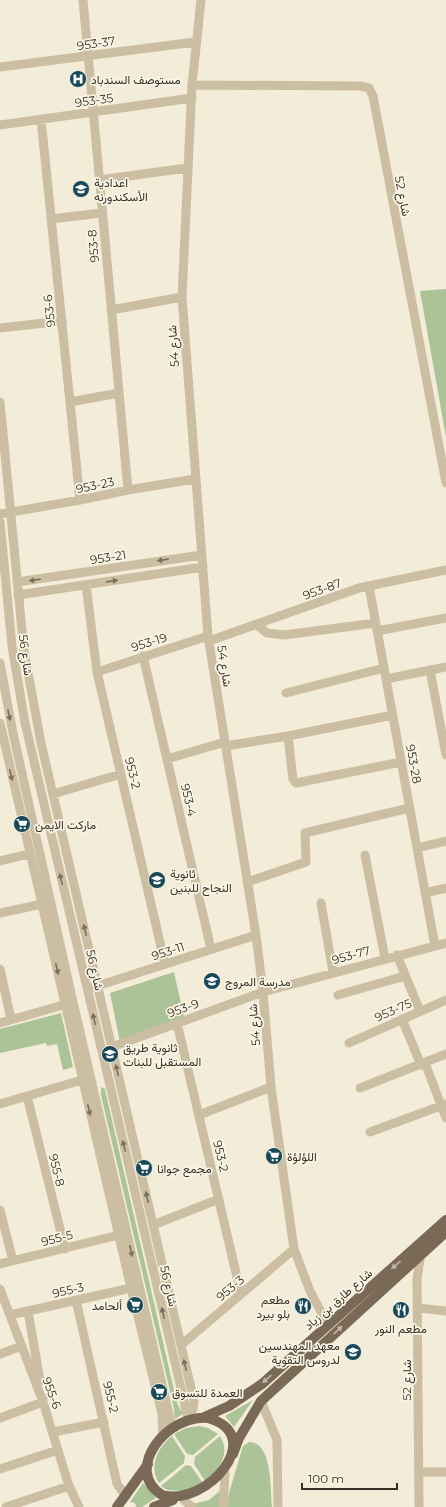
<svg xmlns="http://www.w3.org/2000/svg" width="446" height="1507" viewBox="0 0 446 1507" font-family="Montserrat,Vazirmatn,sans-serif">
  <rect width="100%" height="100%" fill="#f3ecd8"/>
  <path fill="#acc397" d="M446,289V437L420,291Z
    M174,972L184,1017L120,1042L110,993Z
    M61,1013L73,1067L63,1070L57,1044L47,1046L46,1043L0,1053V1071V1029Z
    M101,1087L105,1089L106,1094L177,1403L183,1414L175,1419L173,1404L101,1095Z
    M253,1400L234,1427L225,1416Z
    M199,1426L208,1428L218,1434L193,1455L187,1454L174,1434L186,1428Z
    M172,1436L185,1456L184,1463L159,1483C148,1467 158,1447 172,1436Z
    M220,1436C232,1455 217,1469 207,1484L194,1464L195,1457Z
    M249,1442C273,1442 270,1490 272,1507H227L229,1493L243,1446Z
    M186,1465L191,1466L205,1486L193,1492L167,1490L161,1486Z
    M143,1483L156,1498L142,1507H136L135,1503L130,1502Z
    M221,1490L219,1507H196L193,1504L209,1500Z"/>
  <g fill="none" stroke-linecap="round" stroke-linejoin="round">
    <path stroke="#ccbea3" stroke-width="9" d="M83,0L128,490
      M201,0L192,85L182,297L208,636L256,935L263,992L271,1087L294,1249L310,1291L328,1325
      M0,67L195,42
      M192,85L360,86L369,88L373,96L446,483
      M41,119L80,500
      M0,125L192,98
      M99,180L187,168
      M51,219L102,213
      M111,310L182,297
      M0,328L62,321
      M0,402L24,651L41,743L194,1401L193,1409L187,1414
      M70,402L119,393
      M0,514L80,500L128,490L195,479
      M0,522L12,646L25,723L188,1418
      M17,582L202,555
      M86,585L97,672L165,964
      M369,586L435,946
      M18,595L203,567
      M257,625L267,633L284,635L376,623
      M377,631L446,618
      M209,641L359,588L446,570
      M143,656L211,949
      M0,663L13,733L73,1002L172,1427
      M430,670L446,755
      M97,672L208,636
      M386,679L446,667
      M286,693L384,668
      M0,723L131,1288L162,1414L163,1435
      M288,736L293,779L296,783L401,762
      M225,746L288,736L393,715
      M167,759L225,742
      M53,794L121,774
      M417,848L446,841
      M365,855L385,958
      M0,861L29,854
      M247,882L306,862L305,833L409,808
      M425,893L446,888
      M321,903L333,972
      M0,913L42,904
      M397,955L420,1011
      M0,969L11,1019
      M94,987L256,935
      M338,995L405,976
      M402,1019L421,1065
      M0,1023L70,1003
      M177,1023L241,1294
      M349,1043L446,1000
      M112,1047L263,992L446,943
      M425,1063L446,1118
      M360,1088L446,1054
      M27,1096L65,1249
      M0,1104L82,1080
      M199,1115L271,1087
      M370,1132L446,1104
      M0,1210L13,1261
      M153,1225L219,1199
      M0,1264L119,1235
      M0,1289L43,1402L69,1486L79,1507
      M76,1300L117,1484L126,1496
      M418,1308L446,1311
      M28,1311L40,1381
      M10,1315L131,1288
      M181,1345L294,1249
      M0,1354L22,1346
      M261,1401L277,1440L278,1507
      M0,1418L43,1402V1398
      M53,1432L104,1422
      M0,1469L58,1450
      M419,1472H446
      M184,1500L192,1507
      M6,1507L69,1486
      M223,1507L225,1474
      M419,1507L417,1279L421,1253"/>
    <path stroke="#7a6956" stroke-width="10" d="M202,1418L229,1406L262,1384L446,1220
      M208,1418C268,1435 208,1507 162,1495C123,1471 166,1414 208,1418Z
      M233,1454L239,1438L261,1401L446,1232
      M117,1507L148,1464
      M154,1507L173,1500"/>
  </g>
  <defs><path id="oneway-solid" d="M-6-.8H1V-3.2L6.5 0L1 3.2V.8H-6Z"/></defs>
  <g fill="#7a6f5e">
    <use href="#oneway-solid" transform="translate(163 560) rotate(171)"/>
    <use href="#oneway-solid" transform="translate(35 580) rotate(171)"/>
    <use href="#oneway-solid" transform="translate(112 581) rotate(-9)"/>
    <use href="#oneway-solid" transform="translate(9 715) rotate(78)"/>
    <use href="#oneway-solid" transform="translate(11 775) rotate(77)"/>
    <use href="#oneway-solid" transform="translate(61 879) rotate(-103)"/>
    <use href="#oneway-solid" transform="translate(85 930) rotate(-103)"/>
    <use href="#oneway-solid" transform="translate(57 969) rotate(77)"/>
    <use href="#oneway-solid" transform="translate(94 1019) rotate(-103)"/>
    <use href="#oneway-solid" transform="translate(117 1070) rotate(-103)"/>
    <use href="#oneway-solid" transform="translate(89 1110) rotate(77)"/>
    <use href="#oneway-solid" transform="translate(124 1146) rotate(-103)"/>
    <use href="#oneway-solid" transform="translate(147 1197) rotate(-103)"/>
    <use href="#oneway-solid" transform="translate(131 1251) rotate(77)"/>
    <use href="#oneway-solid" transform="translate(163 1313) rotate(-103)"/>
    <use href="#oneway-solid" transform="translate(185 1365) rotate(-103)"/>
  </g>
  <g fill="#c1b6a5">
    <use href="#oneway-solid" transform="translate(396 1265) rotate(139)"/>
    <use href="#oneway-solid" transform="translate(338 1330) rotate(-43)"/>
    <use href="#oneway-solid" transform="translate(267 1379) rotate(138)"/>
  </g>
  <defs>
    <g id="hospital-disc" transform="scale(0.9)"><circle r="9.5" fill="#18495b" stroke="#fbf5e5"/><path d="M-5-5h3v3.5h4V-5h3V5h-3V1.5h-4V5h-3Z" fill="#fff"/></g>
    <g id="school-disc" transform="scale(0.9)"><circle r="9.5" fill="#18495b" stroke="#fbf5e5"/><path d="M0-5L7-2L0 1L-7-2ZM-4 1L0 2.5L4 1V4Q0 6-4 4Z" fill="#fff"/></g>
    <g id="supermarket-disc" transform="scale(0.9)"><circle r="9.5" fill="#18495b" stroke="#fbf5e5"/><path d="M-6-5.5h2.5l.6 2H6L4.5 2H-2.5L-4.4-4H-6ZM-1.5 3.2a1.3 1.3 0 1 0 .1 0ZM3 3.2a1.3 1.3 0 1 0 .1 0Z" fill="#fff"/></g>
    <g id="restaurant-disc" transform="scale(0.9)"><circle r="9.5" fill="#18495b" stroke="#fbf5e5"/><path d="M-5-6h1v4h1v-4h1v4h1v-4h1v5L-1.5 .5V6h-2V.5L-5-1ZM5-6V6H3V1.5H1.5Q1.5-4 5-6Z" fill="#fff"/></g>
  </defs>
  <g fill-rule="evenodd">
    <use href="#hospital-disc" x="78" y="79"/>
    <use href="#school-disc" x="81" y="189"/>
    <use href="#supermarket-disc" x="22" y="824"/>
    <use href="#school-disc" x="157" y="880"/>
    <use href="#school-disc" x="212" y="981"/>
    <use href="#school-disc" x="110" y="1054"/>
    <use href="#supermarket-disc" x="274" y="1156"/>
    <use href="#supermarket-disc" x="144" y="1168"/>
    <use href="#supermarket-disc" x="135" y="1305"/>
    <use href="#restaurant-disc" x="303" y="1306"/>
    <use href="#restaurant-disc" x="401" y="1310"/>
    <use href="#school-disc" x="353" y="1352"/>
    <use href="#supermarket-disc" x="159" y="1392"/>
  </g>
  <g text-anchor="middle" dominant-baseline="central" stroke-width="3.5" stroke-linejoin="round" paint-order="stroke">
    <g font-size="12" fill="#372f26" stroke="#fbf5e5">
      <text transform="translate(96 43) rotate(-8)">953-37</text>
      <text transform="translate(94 100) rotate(-8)">953-35</text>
      <text transform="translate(403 196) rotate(79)">شارع 52</text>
      <text transform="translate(93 246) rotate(-95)">953-8</text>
      <text transform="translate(49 311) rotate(-96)">953-6</text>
      <text transform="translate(173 346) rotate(-94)">شارع 54</text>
      <text transform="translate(95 485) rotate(-12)">953-23</text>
      <text transform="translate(108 557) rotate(-9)">953-21</text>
      <text transform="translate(322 589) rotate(-20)">953-87</text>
      <text transform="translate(149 642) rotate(-17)">953-19</text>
      <text transform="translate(26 655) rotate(82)">شارع 56</text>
      <text transform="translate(225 666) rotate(81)">شارع 54</text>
      <text transform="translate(414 764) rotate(80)">953-28</text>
      <text transform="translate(133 773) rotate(76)">953-2</text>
      <text transform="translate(189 800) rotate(77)">953-4</text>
      <text transform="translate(168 951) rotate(-18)">953-11</text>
      <text transform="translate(351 955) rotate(-15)">953-77</text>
      <text transform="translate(95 970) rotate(77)">شارع 56</text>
      <text transform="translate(183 1008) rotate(-20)">953-9</text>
      <text transform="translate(393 1010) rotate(-24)">953-75</text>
      <text transform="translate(254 1025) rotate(-95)">شارع 54</text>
      <text transform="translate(221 1156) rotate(77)">953-2</text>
      <text transform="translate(57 1170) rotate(76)">955-8</text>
      <text transform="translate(57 1238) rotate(-14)">955-5</text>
      <text transform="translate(169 1286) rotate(77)">شارع 56</text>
      <text transform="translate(230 1288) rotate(-40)">953-3</text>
      <text transform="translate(68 1290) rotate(-13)">955-3</text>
      <text transform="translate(338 1299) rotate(-41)">شارع طارق بن زياد</text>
      <text transform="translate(406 1380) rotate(-90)">شارع 52</text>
      <text transform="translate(52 1393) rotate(70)">955-6</text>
      <text transform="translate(111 1397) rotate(77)">955-2</text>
    </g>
    <g font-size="12" fill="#372f26" stroke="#fbf5e5" text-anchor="start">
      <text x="91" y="79">مستوصف السندباد</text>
      <text x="94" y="182">اعدادية<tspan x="94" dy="14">الأسكندورنه</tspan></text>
      <text x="35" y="824">ماركت الايمن</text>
      <text x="170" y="873">ثانوية<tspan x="170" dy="14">النجاح للبنين</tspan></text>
      <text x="225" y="981">مدرسة المروج</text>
      <text x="123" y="1047">ثانوية طريق<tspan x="123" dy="14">المستقبل للبنات</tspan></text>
      <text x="287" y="1156">اللؤلؤة</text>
      <text x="157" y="1168">مجمع جوانا</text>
      <text x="290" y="1299" text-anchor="end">مطعم<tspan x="290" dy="14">بلو بيرد</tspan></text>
      <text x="122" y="1305" text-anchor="end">ألحامد</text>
      <text x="401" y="1328" text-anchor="middle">مطعم النور</text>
      <text x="340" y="1345" text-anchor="end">معهد المهندسين<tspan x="340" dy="14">لدروس التقوية</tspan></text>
      <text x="172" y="1392">العمدة للتسوق</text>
    </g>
  </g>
  <path d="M302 1483v6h95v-6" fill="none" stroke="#372f26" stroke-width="2"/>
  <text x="308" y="1483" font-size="12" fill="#372f26" stroke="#fbf5e5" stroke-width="3" paint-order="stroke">100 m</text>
</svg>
